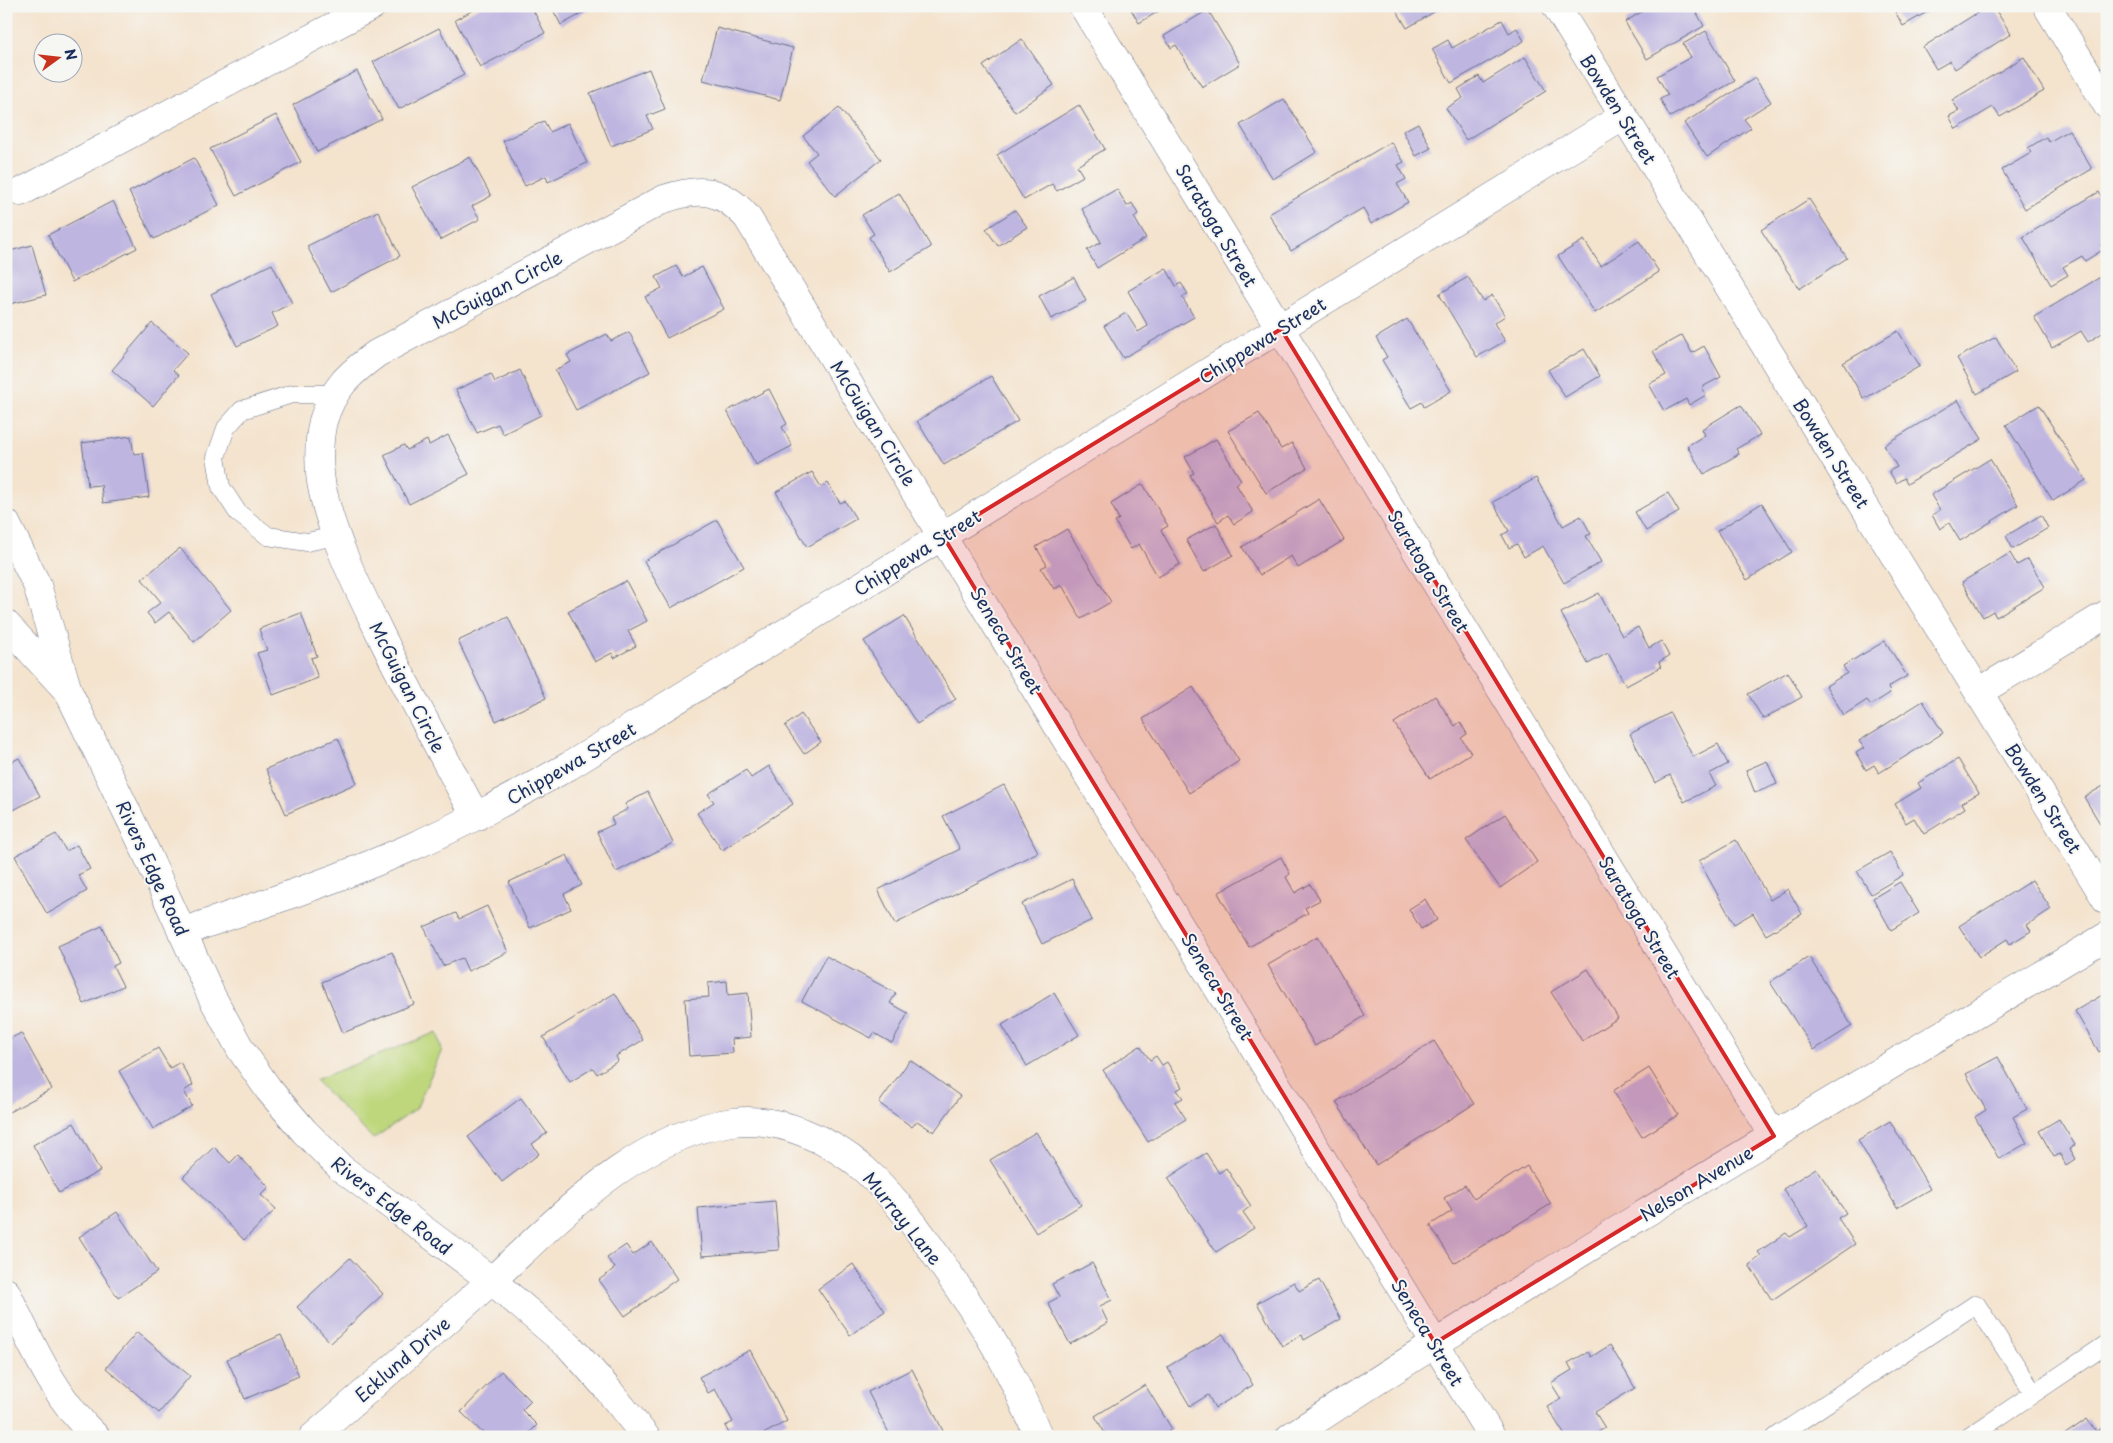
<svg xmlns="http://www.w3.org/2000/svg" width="2113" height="1443" viewBox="0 0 2113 1443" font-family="'Playpen Sans',sans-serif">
  <rect width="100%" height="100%" fill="#f6f6f2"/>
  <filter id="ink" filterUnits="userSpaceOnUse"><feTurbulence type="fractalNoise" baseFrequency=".02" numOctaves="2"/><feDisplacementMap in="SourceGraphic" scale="10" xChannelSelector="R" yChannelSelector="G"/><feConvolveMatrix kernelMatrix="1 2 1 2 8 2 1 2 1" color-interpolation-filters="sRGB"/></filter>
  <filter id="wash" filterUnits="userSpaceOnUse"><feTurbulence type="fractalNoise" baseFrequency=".0096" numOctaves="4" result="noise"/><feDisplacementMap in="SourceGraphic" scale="20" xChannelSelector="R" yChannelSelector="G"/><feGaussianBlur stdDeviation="1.12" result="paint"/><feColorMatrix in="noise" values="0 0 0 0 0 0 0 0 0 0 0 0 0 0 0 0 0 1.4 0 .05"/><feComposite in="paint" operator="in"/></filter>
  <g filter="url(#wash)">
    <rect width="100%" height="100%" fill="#f4e3cd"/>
    <path fill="#bed77c" stroke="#6c836d" d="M437,1032L442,1050L416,1109L373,1139L315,1080Z"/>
    <g id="blocks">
      <path fill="#beb5e0" d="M481,6H531L545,33L480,67L455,20Z
        M551,6H596L561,25Z
        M1129,6H1163L1164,8L1139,23Z
        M1394,6H1444L1407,28Z
        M1651,6H1693L1704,26L1647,59L1625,22Z
        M1892,6H1937L1903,26Z
        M1988,6H1993L2011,34L1955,69L1950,61L1936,69L1923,47Z
        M1208,10L1240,64L1202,87L1176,45L1171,48L1164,36Z
        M1502,20L1509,33L1517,28L1524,41L1451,83L1432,49L1448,40L1452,48Z
        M439,28L464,75L399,109L373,62Z
        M717,28L793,48L780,100L703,80Z
        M1706,31L1735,81L1670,117L1660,99L1668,95L1657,76L1691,57L1683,44Z
        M1022,39L1054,85L1015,112L983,66Z
        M1525,57L1546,91L1466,140L1446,108L1463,98L1458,89L1479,76L1483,83Z
        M2024,57L2044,91L2000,117L1993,107L1956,129L1949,116L1959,111L1952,100Z
        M649,69L665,109L647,116L653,129L611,146L590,93Z
        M357,71L382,119L317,152L293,105Z
        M1755,78L1771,102L1744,119L1751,128L1707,157L1684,123Z
        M1284,99L1317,152L1273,179L1240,125Z
        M1079,105L1105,149L1077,166L1083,176L1057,191L1052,184L1024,200L997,155Z
        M839,108L881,159L835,196L807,161L817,153L803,136Z
        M276,115L301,162L236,196L210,149Z
        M544,121L550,132L568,123L587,163L548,182L546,176L525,186L503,141Z
        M1418,123L1431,148L1416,156L1403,131Z
        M2069,130L2092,169L2025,209L2002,170L2031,153L2028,148L2046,137L2049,142Z
        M1391,142L1404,162L1398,165L1406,179L1397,184L1408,202L1371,224L1363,208L1291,251L1269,214Z
        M470,157L491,196L472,206L480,219L440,240L412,187Z
        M194,158L219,205L154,239L129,192Z
        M1117,189L1127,206L1132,203L1138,214L1134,217L1146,238L1097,268L1087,250L1101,242L1082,209Z
        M2099,192L2107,205V242L2101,245L2104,249L2085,261L2082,256L2063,267L2068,275L2051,285L2023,237Z
        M899,193L931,247L890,272L869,237L874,234L862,215Z
        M1809,199L1847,258L1799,289L1761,230Z
        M113,201L137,248L72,282L48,235Z
        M1015,210L1027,227L998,246L986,229Z
        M378,211L400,256L331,292L307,246Z
        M1584,240L1601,266L1639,241L1659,272L1595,313L1558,256Z
        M32,245L46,295L6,305V252Z
        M272,264L292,303L272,313L278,326L237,346L211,294Z
        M676,266L683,277L702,267L724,309L667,338L645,297L662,288L656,277Z
        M1166,268L1176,286L1181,283L1188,294L1182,297L1194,317L1123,358L1104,326L1126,313L1138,332L1148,326L1128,291Z
        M2107,273V330L2088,342L2081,331L2052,348L2034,317Z
        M1074,277L1086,301L1051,319L1039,296Z
        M1468,277L1483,301L1492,295L1505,316L1494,323L1505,341L1477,357L1439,294Z
        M1407,319L1451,391L1424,407L1422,402L1411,408L1382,360L1387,357L1376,338Z
        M152,323L188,353L173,370L179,375L153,406L112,370Z
        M1898,331L1920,366L1864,399L1843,363Z
        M629,332L650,372L576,410L555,370L571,362L567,355L607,334L611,341Z
        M1682,335L1692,353L1704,346L1721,377L1702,387L1706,395L1689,405L1686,399L1664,411L1649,384L1666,375L1653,351Z
        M1996,337L2016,372L1977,394L1957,358Z
        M1584,349L1600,376L1565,397L1548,370Z
        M520,370L541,415L503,434L498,424L477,433L456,390L491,374L495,382Z
        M991,376L1018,421L944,465L917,421Z
        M769,389L787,424L782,427L792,446L756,465L727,411Z
        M1958,400L1982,439L1907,484L1904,478L1896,483L1889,471L1897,467L1884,445Z
        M1741,405L1760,435L1736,449L1739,454L1704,474L1687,446L1705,435L1702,429Z
        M2039,405L2086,480L2053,501L2006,425Z
        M1259,413L1281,449L1292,443L1307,468L1266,493L1228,431Z
        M448,435L469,474L409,504L384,455L404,445L407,450L427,440L429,445Z
        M131,436L134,454L143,453L149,497L103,503L101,485L88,486L82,443Z
        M1216,439L1241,480L1236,484L1253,512L1234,524L1228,515L1218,522L1190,475L1194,473L1185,457Z
        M1990,459L2018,505L1960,541L1949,523L1940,529L1932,515L1940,510L1931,495Z
        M812,472L821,487L828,483L840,503L845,501L856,519L807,547L776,492Z
        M1536,478L1563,526L1581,516L1591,534L1586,536L1601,562L1564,583L1543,546L1524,557L1517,544L1509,548L1502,535L1509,531L1493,502Z
        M1143,484L1168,526L1161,530L1180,564L1158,577L1139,544L1131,549L1115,522L1119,519L1111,504Z
        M1668,493L1679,512L1646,531L1635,512Z
        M1319,499L1344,540L1298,568L1291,556L1260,575L1242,547Z
        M1762,503L1792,552L1747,580L1717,531Z
        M2041,515L2048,528L2013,549L2006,536Z
        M717,520L744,567L671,608L644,561Z
        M1216,524L1233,555L1204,572L1186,540Z
        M1067,529L1111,602L1081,619L1062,585L1054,589L1041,568L1047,565L1036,547Z
        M180,548L231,610L194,642L169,612L155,623L147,613L161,602L142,579Z
        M2010,553L2017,565L2028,559L2045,587L1996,617L1993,611L1983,617L1962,582Z
        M626,581L647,621L628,631L636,646L614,658L612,653L595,662L568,611Z
        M1599,593L1622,636L1638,627L1649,648L1661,641L1669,656L1659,662L1661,667L1626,686L1608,653L1588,664L1561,613Z
        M301,613L317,656L311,658L318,678L273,695L257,653L267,650L259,629Z
        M904,616L956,699L917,724L864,641Z
        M508,617L546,698L496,721L458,641Z
        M1885,641L1907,676L1888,687L1890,693L1871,705L1867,700L1844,715L1826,686L1847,673L1843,666Z
        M1788,672L1802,697L1763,719L1748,694Z
        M1193,687L1239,761L1189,793L1143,719Z
        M1435,696L1455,726L1460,722L1467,734L1461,738L1471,753L1430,779L1394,723Z
        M1923,701L1943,733L1879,773L1874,765L1866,770L1856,753L1864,748L1859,741Z
        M1670,713L1693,757L1718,744L1728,764L1709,774L1716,786L1684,802L1670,775L1655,783L1630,734Z
        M801,714L821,742L804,754L785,726Z
        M338,738L357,783L286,814L266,769Z
        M19,758L40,796L6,814V765Z
        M1958,759L1979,793L1962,803L1965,808L1924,834L1914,818L1906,823L1895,804L1921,788L1918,783Z
        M1767,761L1777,784L1755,793L1746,770Z
        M769,766L793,804L722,850L697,813L714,802L708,794L746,770L751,778Z
        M2107,784V822L2101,825L2084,797Z
        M1004,785L1038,852L895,924L878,890L960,849L943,816Z
        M648,792L673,843L616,872L597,832L614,824L611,818L628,809L625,804Z
        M1505,814L1537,862L1500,888L1466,840Z
        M56,834L66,851L77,845L90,869L78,875L87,891L47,914L15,856Z
        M1736,840L1770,900L1788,889L1802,914L1766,935L1753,913L1734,924L1699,861Z
        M1890,852L1903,875L1871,894L1857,871Z
        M567,855L582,885L564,894L571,909L530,928L509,882Z
        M1281,857L1290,874L1286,877L1295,893L1310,884L1320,900L1305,908L1308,913L1249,947L1218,893Z
        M1072,879L1092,920L1042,944L1022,904Z
        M2032,880L2051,909L2027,925L2031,931L2010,944L2007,939L1979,957L1959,926Z
        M1900,882L1919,913L1891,930L1873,898Z
        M1425,899L1437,920L1421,929L1409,909Z
        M487,906L508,952L468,971L462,958L443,966L424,927L456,913L459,919Z
        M102,926L119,963L113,966L123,986L84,1004L58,946Z
        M1318,936L1365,1016L1315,1046L1268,965Z
        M392,952L414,1004L343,1033L322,982Z
        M826,956L896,993L890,1003L908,1013L892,1043L874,1033L871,1038L802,1001Z
        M1809,957L1852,1026L1814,1050L1770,982Z
        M1588,969L1618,1018L1582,1041L1551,992Z
        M727,981L728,995L748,993L751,1037L732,1039L733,1053L689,1056L685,999L709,997L708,983Z
        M615,993L643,1040L616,1056L618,1061L597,1074L593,1068L570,1082L543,1037Z
        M1054,993L1079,1035L1027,1066L1002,1025Z
        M2104,994L2107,999V1047L2099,1052L2075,1011Z
        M21,1033L52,1089L9,1112L6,1107V1041Z
        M1434,1041L1474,1104L1376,1165L1336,1102Z
        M1140,1046L1150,1060L1156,1056L1162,1065L1167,1062L1182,1087L1177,1090L1183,1098L1175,1102L1186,1119L1148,1142L1103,1070Z
        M158,1048L170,1068L180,1062L193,1085L184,1091L192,1106L153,1129L119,1071Z
        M1998,1057L2027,1109L2013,1117L2027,1143L1999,1159L1975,1117L1986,1110L1966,1074Z
        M910,1060L960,1096L934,1132L917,1121L912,1127L879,1103Z
        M1649,1068L1678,1115L1642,1137L1613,1091Z
        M521,1098L547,1133L532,1144L539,1154L502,1182L468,1137Z
        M2059,1119L2075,1145L2069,1149L2075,1159L2066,1165L2060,1154L2054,1157L2039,1131Z
        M1890,1121L1930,1189L1897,1208L1858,1140Z
        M74,1123L100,1171L59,1193L33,1145Z
        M1036,1132L1081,1205L1036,1233L990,1160Z
        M214,1147L230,1163L238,1155L269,1187L261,1195L276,1209L244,1240L183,1177Z
        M1206,1153L1219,1173L1226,1168L1251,1206L1243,1212L1254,1228L1216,1252L1168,1178Z
        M1527,1166L1551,1204L1454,1263L1430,1225L1452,1211L1444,1198L1465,1185L1474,1199Z
        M1816,1168L1846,1213L1838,1218L1855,1244L1772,1300L1749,1265L1761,1256L1758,1252L1786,1233L1790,1237L1808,1226L1783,1189Z
        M775,1201L779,1250L702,1256L698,1208Z
        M117,1212L157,1272L118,1298L79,1237Z
        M652,1242L677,1279L625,1316L599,1280L615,1268L607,1258L626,1245L633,1255Z
        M350,1258L383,1294L331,1343L297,1307Z
        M1092,1263L1112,1300L1100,1306L1108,1323L1070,1344L1048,1303L1059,1297L1052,1284Z
        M853,1264L885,1311L850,1335L818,1289Z
        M1319,1280L1341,1319L1304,1340L1302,1335L1282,1346L1257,1303L1294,1282L1299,1291Z
        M137,1332L190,1376L159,1413L106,1368Z
        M1223,1334L1253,1385L1215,1408L1208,1395L1190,1406L1167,1367Z
        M281,1335L299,1376L245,1399L227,1359Z
        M1610,1345L1635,1388L1595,1412L1605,1428L1590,1437H1566L1547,1407L1561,1399L1551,1383L1572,1370L1568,1363L1588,1352L1591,1357Z
        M750,1350L787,1421L758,1437H731L725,1426L733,1422L715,1389L708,1393L699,1377Z
        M912,1369L946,1437H891L868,1392Z
        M501,1371L531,1401L522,1410L537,1425L525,1437H487L461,1412Z
        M1145,1385L1172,1429L1160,1437H1107L1095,1416Z
        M2087,1419L2096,1432L2107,1425V1437H2061Z"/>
    </g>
  </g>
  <g filter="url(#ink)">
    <use href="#blocks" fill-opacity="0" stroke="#676e85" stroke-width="1"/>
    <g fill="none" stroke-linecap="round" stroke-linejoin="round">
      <g stroke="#676e85" stroke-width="19">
        <path id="service" d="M333,394H292L242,410L226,428L216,457L221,487L238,513L268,536L307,542L335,536
          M1776,1437L1976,1304L2034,1393
          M1969,1437L2107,1344"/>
      </g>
      <g stroke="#676e85" stroke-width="29">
        <path id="minor" d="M1083,6L1774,1136
          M1556,6L2107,901
          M2047,6L2107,105
          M21,192L372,6
          M6,523L37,585L68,691L140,839L212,997L241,1050L269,1090L304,1131L341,1168L491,1280L569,1346L605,1386L646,1437
          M6,624L64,687
          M1979,692L2107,614
          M476,817C441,752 405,686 373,619C353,578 333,537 323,492C318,471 318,442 323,421C333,388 349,374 376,354L664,199C700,187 721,188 747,217L1492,1437
          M182,932C257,906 334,881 407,849C462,825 515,796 569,766L1624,116
          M6,1292C31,1342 54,1398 96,1437
          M313,1437C373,1386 432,1334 490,1282C559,1219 635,1135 733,1122C779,1116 831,1140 865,1170C896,1198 921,1233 944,1267C961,1292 978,1316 993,1342C1011,1372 1025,1405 1039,1437
          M1290,1437C1557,1262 1833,1100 2107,936"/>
      </g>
      <use href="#service" stroke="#fff" stroke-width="18"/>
      <use href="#minor" stroke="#fff" stroke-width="28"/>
    </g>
  </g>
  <path fill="#d62828" fill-opacity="0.2" stroke="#d62828" stroke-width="4" stroke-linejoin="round" d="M1281,329L1774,1136L1435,1343L943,536Z"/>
  <g text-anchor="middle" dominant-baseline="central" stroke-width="4" stroke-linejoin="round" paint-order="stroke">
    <g font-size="18" fill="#1b2f5e" stroke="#f6f6f2">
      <text transform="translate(1619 109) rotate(58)">Bowden Street</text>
      <text transform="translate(1217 225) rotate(59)">Saratoga Street</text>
      <text transform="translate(497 289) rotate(-28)">McGuigan Circle</text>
      <text transform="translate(1262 340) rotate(-32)">Chippewa Street</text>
      <text transform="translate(874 423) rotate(58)">McGuigan Circle</text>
      <text transform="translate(1832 453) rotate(58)">Bowden Street</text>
      <text transform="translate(917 552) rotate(-32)">Chippewa Street</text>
      <text transform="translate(1429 571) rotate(59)">Saratoga Street</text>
      <text transform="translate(1007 640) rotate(59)">Seneca Street</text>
      <text transform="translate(408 687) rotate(63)">McGuigan Circle</text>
      <text transform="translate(571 763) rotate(-30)">Chippewa Street</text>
      <text transform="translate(2044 798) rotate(58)">Bowden Street</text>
      <text transform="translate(153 868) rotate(65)">Rivers Edge Road</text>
      <text transform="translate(1640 917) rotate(59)">Saratoga Street</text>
      <text transform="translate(1218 986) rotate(59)">Seneca Street</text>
      <text transform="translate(1696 1183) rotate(-31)">Nelson Avenue</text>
      <text transform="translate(392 1205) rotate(38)">Rivers Edge Road</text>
      <text transform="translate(903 1218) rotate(51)">Murray Lane</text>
      <text transform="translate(1428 1332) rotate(59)">Seneca Street</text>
      <text transform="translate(402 1359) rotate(-41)">Ecklund Drive</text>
    </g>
  </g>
  <rect width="2113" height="1443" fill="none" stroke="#f6f6f2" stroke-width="25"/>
  <g transform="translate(58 58) rotate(75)"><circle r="24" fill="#f6f6f2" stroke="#9ea6b7"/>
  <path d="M0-4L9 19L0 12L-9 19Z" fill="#c8321e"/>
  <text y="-8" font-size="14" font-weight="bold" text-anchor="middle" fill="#1b2f5e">N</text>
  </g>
</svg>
